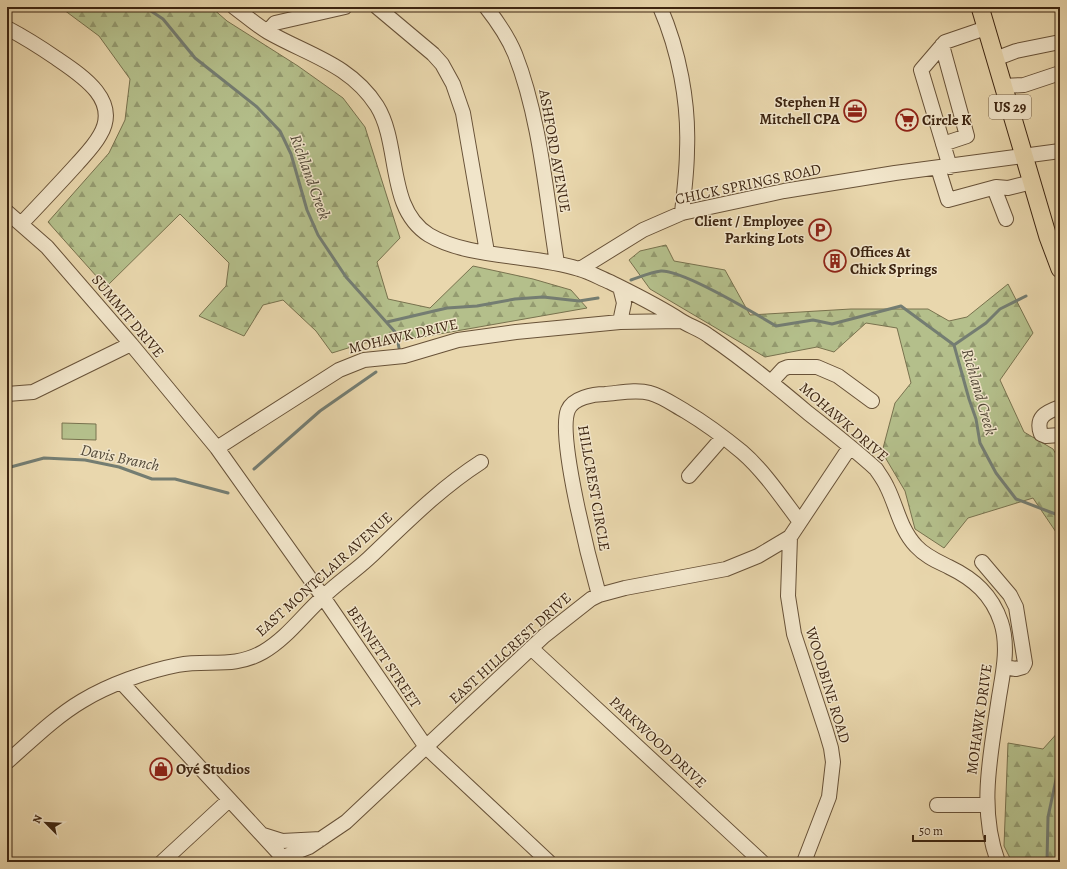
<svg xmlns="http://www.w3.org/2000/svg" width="1067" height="869" viewBox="0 0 1067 869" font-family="Alegreya,serif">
  <defs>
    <pattern id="forest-firs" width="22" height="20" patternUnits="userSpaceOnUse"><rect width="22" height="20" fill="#b4bf8b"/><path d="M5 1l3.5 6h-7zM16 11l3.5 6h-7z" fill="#949b70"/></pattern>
  </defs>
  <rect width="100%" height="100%" fill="#e9d7ad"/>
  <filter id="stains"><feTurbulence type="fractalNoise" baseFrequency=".005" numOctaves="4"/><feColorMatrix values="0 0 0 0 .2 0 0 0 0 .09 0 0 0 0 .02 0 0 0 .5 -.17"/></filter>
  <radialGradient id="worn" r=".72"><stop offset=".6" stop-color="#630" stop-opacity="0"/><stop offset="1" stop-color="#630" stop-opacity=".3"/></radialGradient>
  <path fill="url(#forest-firs)" stroke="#78724e" d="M60,7H211L227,21L298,66L343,98L365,127L400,238L377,262L388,299L430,308L473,266L533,279L571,290L587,308L422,337L364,343L332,353L316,331L283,300L263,305L244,336L199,316L226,286L229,263L180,214L106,287L48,222L109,153L125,120L130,79L99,36Z
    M666,245L674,261L725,270L750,315L851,309H928L949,321L967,317L1008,284L1033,333L1000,380L1024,432L1053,449L1060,461V538L1033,498L968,518L944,548L915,529L905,491L882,452L895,403L911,383L897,328L866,323L834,352L817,347L765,357L650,289L629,260L640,251Z
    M1060,730V862H1012L1004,846L1008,743L1043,749Z"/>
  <path fill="#b4bf8b" stroke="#78724e" d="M62,423L96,424V440L62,439Z"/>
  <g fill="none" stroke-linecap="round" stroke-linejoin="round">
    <path stroke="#747d72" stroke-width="3" d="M145,7L163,19L195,58L257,107L280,131L291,154L307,210L318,235L346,277L396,333L399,348
      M631,280C640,277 651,272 661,271C682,270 756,314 776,326L813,320L832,324L901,306L954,345L969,399L976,419L980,443L996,473L1016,499L1058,515L1060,519
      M387,322L447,308L477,306L515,299L543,297L579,301L598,298
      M954,345L986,323L1000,309L1026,296
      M7,468L44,458L85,460L119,467L152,479H175L228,493
      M254,469L320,411L376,372
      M1047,862L1048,817L1060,761"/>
    <g stroke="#685238" stroke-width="16">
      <path id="minor" d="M234,7C245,15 256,25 268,32C308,55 350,64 377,106C401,145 386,208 429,235C469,259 534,254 579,269C590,272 600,278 610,282C634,294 657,305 680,320C689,326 700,329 709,336C743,359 776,386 808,413C831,431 854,449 876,469C880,475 884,480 887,487C897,507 900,529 916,546C925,556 937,561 949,567C974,579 992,595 1001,622C1009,646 1003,673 999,697C991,753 978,808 998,862
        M377,7L433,54L442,64L453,84L463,113L487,252
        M486,7C497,21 508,37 515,54C540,117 546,195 557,263
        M660,7C679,51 689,102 687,150C687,171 684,192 682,213
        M7,28C24,37 40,47 56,58C81,75 121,100 100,135C94,146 85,155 77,164C59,184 40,204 21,224
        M268,31L275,23L345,7
        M942,45L967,136L943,144
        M995,59L1016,51L1060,42
        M1003,86L1024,85L1060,73
        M950,167L921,70L945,42L986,28
        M938,168L948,200L996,187L1008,188L1032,182
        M994,188L1006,219
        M7,212L47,247L131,344L217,448L323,597L426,747L549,862
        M580,269L643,230L682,213L784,191L895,173L1060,151
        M620,322L624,303L620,287
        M771,382L783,369L788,367H817L838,376L872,401
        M7,394L33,392L131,344
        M1060,407C1046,412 1035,417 1041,434L1046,436L1060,435
        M217,448L339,370L364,360L404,356L458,340L516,332L620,322L681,321
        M689,476L723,437
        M790,537L788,596L794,634L826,731L831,748L833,762L829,797L804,862
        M982,562L1010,595L1016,607L1025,663L1023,667L1016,669L1004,667
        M599,595C590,563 557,436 568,410C573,398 593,394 605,394C619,393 636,389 650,393C662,396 674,405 685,411C705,423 724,437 742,452C764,471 782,498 800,522
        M531,648L762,862
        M122,683L287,862
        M7,762C31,741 55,717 82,701C108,685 147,671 178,665C208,659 233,669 263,652C287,638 303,615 323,597C337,583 354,572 369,558C405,524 439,489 481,462
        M937,805H986
        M263,835L282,841L321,839
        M283,857L309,847L346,822L544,636L591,599L599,595L625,588L726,569L758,556L790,537L850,447
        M162,862L229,800"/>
    </g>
    <g stroke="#3d2511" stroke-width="19">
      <path id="major" d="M980,7L1048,237L1060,269"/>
    </g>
    <use href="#minor" stroke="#f1e5ca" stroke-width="14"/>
    <use href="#major" stroke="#e9d7ad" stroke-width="17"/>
  </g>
  <defs>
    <g id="office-ring" transform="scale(1.15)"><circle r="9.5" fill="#f1e5ca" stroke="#8f2418" stroke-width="1.5"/><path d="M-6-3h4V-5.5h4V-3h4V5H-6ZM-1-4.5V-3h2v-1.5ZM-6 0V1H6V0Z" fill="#8f2418"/></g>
    <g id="supermarket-ring" transform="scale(1.15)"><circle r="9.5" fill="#f1e5ca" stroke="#8f2418" stroke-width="1.5"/><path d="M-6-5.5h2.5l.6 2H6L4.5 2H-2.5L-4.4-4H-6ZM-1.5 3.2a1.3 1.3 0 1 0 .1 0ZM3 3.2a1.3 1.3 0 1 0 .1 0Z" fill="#8f2418"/></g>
    <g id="parking-ring" transform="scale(1.15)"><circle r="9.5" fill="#f1e5ca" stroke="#8f2418" stroke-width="1.5"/><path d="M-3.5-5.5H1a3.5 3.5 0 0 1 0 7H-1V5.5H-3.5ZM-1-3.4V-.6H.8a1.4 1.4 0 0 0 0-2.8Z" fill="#8f2418"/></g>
    <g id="building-ring" transform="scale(1.15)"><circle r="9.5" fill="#f1e5ca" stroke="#8f2418" stroke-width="1.5"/><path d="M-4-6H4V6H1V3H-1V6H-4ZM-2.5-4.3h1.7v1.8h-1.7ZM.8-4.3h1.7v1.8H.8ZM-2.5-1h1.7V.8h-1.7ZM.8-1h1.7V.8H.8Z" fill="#8f2418"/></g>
    <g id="shop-ring" transform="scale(1.15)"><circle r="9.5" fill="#f1e5ca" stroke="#8f2418" stroke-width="1.5"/><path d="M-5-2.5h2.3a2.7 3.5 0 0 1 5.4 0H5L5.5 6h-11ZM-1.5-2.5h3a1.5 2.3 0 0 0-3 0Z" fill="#8f2418"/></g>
  </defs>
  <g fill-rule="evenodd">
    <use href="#office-ring" x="855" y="111"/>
    <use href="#supermarket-ring" x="907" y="120"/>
    <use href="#parking-ring" x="820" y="230"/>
    <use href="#building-ring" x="835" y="261"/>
    <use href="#shop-ring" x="161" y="769"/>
  </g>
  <g text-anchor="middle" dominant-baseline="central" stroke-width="3" stroke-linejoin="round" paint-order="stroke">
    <rect fill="#f1e5ca" stroke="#735f48" stroke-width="1" x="989" y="95" width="42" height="24" rx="3"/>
    <g font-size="14" font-weight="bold" fill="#3d2511">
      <text x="1010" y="107">US 29</text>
    </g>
    <g font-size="15" font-weight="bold" fill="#3d2511" stroke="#f1e5ca" text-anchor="start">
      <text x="840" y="102" text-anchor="end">Stephen H<tspan x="840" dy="17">Mitchell CPA</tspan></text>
      <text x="922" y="120">Circle K</text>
      <text x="804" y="221" text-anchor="end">Client / Employee<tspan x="804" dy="17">Parking Lots</tspan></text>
      <text x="850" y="252">Offices At<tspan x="850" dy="17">Chick Springs</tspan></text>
      <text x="176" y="769">Oyé Studios</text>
    </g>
    <g font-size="15" fill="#3d2511" stroke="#f1e5ca">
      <text transform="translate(555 151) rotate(80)">ASHFORD AVENUE</text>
      <text transform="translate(748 184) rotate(-12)">CHICK SPRINGS ROAD</text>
      <text transform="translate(128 316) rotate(50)">SUMMIT DRIVE</text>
      <text transform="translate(403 336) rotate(-13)">MOHAWK DRIVE</text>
      <text transform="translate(844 422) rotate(41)">MOHAWK DRIVE</text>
      <text transform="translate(594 488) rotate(80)">HILLCREST CIRCLE</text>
      <text transform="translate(324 574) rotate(-42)">EAST MONTCLAIR AVENUE</text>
      <text transform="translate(510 648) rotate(-42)">EAST HILLCREST DRIVE</text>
      <text transform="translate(384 657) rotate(56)">BENNETT STREET</text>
      <text transform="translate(828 685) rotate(73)">WOODBINE ROAD</text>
      <text transform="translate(979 719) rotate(-82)">MOHAWK DRIVE</text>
      <text transform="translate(658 742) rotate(43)">PARKWOOD DRIVE</text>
    </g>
    <g font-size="16" font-style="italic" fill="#544a39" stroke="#f1e5ca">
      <text transform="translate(310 177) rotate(70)">Richland Creek</text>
      <text transform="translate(979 392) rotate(74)">Richland Creek</text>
      <text transform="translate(120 458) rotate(12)">Davis Branch</text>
    </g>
  </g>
  <rect width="1067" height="869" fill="none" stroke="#e9d7ad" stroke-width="24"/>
  <rect x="8" y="8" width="1051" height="853" fill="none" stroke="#3d2511" stroke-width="2"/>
  <rect x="12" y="12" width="1043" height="845" fill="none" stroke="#3d2511"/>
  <g transform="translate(46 823) rotate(294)" stroke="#f1e5ca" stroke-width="3" paint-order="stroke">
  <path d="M0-3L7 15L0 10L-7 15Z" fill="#3d2511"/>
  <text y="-6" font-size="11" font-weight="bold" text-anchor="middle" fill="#3d2511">N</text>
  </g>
  <path d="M913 835v6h72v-6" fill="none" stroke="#3d2511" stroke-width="2"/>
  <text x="919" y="835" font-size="12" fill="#3d2511" stroke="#f1e5ca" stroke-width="3" paint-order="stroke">50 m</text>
  <rect width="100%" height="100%" filter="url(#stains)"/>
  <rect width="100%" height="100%" fill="url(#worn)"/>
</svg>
